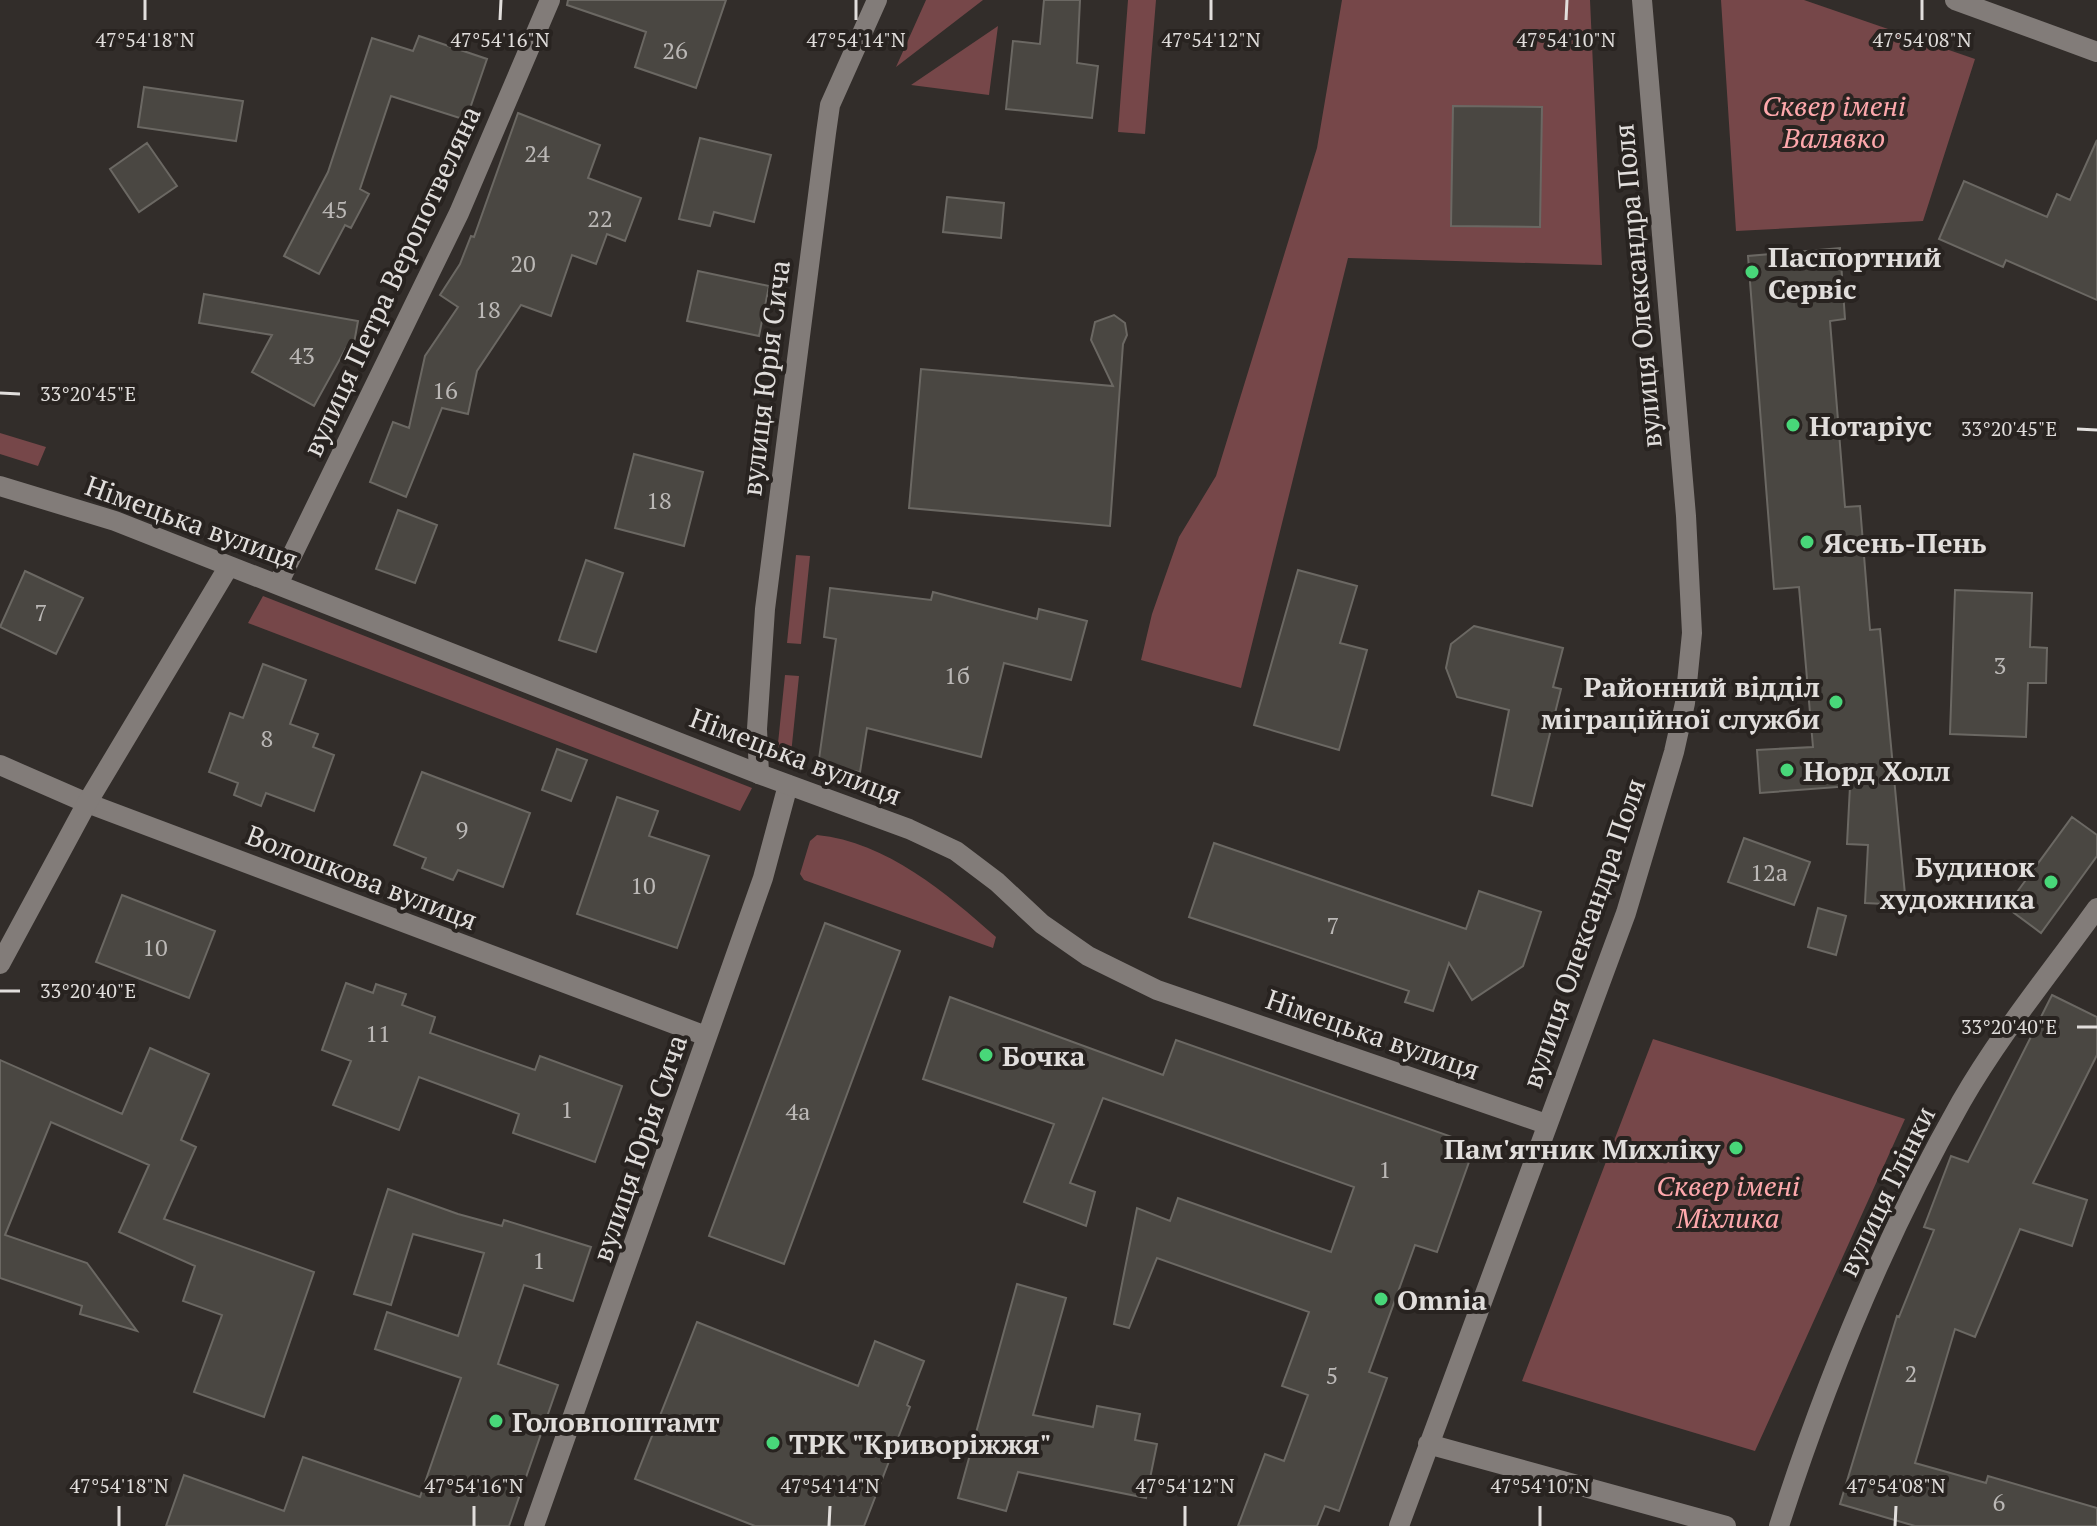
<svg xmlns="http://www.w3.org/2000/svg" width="2097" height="1526" viewBox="0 0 2097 1526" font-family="'PT Serif',serif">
  <rect width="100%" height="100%" fill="#322d2a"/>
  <path fill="#764749" d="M926,0H983L896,67Z
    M1128,0H1156L1145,134L1118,132Z
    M1342,0H1590L1602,265L1348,258L1241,688L1141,660L1152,614L1179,537L1216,476L1317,148Z
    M1721,0H1804L1975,59L1923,221L1736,231Z
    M998,26L989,95L911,85Z
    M0,433L46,447L38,466L0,454Z
    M796,555L810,556L801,644L787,643Z
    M263,596L752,788L740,811L248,623Z
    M785,675L799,676L790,764L776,763Z
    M817,835C887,842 946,893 996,937L993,948L804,880L800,874L810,841Z
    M1653,1039L1905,1119L1755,1451L1522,1381Z"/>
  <path fill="#4a4742" stroke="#6b6863" stroke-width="2" d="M568,0H726L696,88L635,67L646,32L567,5Z
    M1044,0H1080L1077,63L1098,66L1092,118L1006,109L1013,41L1040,44Z
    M419,36L487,59L466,120L391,96L360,189L369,194L351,228L345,225L319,274L284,256L328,172L372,38L413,51Z
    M144,87L243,101L236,141L138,127Z
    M1453,106L1542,107L1540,227L1451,226Z
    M518,113L600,145L588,178L641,198L625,241L607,234L596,264L572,255L551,316L521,305L477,371L468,414L442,408L406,497L370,482L393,422L409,428L425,356L458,307L440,295L460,264L471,236L474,237Z
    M700,138L771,155L754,222L714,212L710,226L679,219Z
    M2097,140V300L2006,260L2003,267L1939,239L1964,181L2047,217L2057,194L2070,200Z
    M147,143L177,186L139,212L110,169Z
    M947,197L1004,203L1001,238L943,232Z
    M1840,248L1845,319L1830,321L1845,507L1860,506L1870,630L1880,629L1906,905L1865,903L1868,845L1847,844L1850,786L1760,793L1757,750L1813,747L1799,587L1774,589L1748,256Z
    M698,271L769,286L759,336L687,321Z
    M204,294L358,321L353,349L346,348L314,406L252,372L272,335L199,323Z
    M1114,315L1125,323L1127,335L1123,344L1110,526L909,508L921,369L1113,386L1091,340L1095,322Z
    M634,454L703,472L684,546L615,528Z
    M398,510L437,525L415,583L376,569Z
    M586,560L623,573L596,652L559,640Z
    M1298,570L1357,586L1340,643L1367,650L1339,750L1254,725Z
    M25,571L83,598L56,654L0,627Z
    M830,588L931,600L933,592L1037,619L1039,609L1087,621L1071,680L1004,663L981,757L867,728L860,772L818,766L836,639L824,637Z
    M1955,590L2032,593L2030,647L2047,648L2046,683H2028L2026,737L1950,734Z
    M1474,626L1563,648L1553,687L1561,689L1532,806L1492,795L1509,710L1457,697L1446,668L1451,644Z
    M263,664L306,680L290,724L318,734L313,747L334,755L314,811L266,793L261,806L234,795L238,783L209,772L230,713L243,718Z
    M557,749L587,760L571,801L542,790Z
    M422,772L530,813L503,887L458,870L453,880L422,868L426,858L394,845Z
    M617,797L658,811L649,836L709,856L677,948L577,914Z
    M2072,817L2097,835V856L2041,933L2006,907Z
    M1744,838L1810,862L1794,905L1728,882Z
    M1214,843L1466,929L1479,891L1541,912L1523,966L1472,1000L1449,963L1433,1011L1405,1002L1409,991L1189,917Z
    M122,895L215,931L189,998L96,962Z
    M1818,908L1846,916L1836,955L1808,947Z
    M825,923L900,951L784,1264L709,1236Z
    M346,983L373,993L376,984L406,994L402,1005L435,1017L430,1033L535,1070L540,1056L622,1086L595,1162L513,1133L519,1114L419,1077L399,1130L333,1105L351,1061L322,1050Z
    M2052,995L2097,1017V1055L2033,1183L2087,1200L2072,1246L2020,1229L1975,1337L1955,1329L1915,1463L1986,1483L1988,1476L2097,1508V1526H1915L1840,1504L1897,1316L1899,1317L1934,1230L1924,1227L1951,1156L1968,1162Z
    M950,997L1163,1075L1176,1040L1475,1145L1437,1252L1415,1245L1369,1372L1387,1378L1339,1511L1325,1506L1317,1526H1238L1265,1454L1284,1461L1308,1395L1282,1386L1309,1312L1157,1258L1129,1328L1114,1324L1137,1208L1170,1221L1178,1198L1331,1252L1354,1187L1103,1098L1070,1183L1095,1192L1086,1226L1024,1202L1054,1124L923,1079Z
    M150,1048L209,1074L181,1140L196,1147L164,1219L314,1272L264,1417L194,1392L222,1315L183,1301L195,1266L119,1232L149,1165L51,1122L5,1235L87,1263L137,1331L80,1314L82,1306L0,1278V1060L122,1114Z
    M388,1189L458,1214L502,1226L504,1220L591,1247L573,1301L524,1285L498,1364L558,1385L509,1526H166L184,1475L284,1511L303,1457L420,1497L461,1378L375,1349L387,1312L458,1336L484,1253L413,1234L391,1305L354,1294Z
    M1017,1284L1066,1298L1033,1415L1093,1427L1097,1406L1140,1414L1135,1440L1157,1444L1146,1498L1018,1472L1006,1511L958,1498Z
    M697,1322L858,1386L875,1341L924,1361L907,1405L910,1407L864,1526H755L635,1479Z"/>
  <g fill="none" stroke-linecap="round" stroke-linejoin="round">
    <path stroke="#827c79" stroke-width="20" d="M1955,0L2097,52
      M278,584L459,213L550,0
      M0,765L87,803L706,1036
      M759,774L757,729L765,609L826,133L830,105L877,0
      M534,1526L763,878L788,785
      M1779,1526C1826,1380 1885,1236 1961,1102C2000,1034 2051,972 2097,908"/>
    <path stroke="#827c79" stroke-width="20" d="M0,486L115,521L759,774L909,829L956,851L997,882L1042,924L1088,956L1157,990L1546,1124
      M0,964L87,803L229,566
      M1428,1444L1726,1526
      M1399,1526L1626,913L1674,752L1685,703L1692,633L1686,516L1642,0"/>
  </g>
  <path fill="none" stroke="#e1dedc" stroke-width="3" d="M145,20V0M500,20L501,0M856,20V0M1211,20V0M1566,20L1567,0M1922,20V0M0,393L20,394M2077,429L2097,430M0,991H20M2077,1027H2097M119,1526V1506M474,1526V1506M829,1526L830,1506M1185,1526V1506M1540,1526V1506M1895,1526L1896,1506"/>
  <g fill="#48d779" stroke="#282320" stroke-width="3">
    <circle cx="1752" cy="272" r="8"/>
    <circle cx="1793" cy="425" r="8"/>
    <circle cx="1807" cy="542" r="8"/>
    <circle cx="1836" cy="702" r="8"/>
    <circle cx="1787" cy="770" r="8"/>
    <circle cx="2051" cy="882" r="8"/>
    <circle cx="986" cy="1055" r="8"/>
    <circle cx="1736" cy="1148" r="8"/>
    <circle cx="1381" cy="1299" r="8"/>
    <circle cx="496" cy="1421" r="8"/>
    <circle cx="773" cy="1443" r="8"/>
  </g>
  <g text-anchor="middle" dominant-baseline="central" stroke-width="8" stroke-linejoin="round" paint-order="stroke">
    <g font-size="24" fill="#bbb8b6">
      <text x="675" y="50">26</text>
      <text x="537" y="153">24</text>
      <text x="335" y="209">45</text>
      <text x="600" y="218">22</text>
      <text x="523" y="263">20</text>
      <text x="488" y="309">18</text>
      <text x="302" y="355">43</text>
      <text x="445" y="390">16</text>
      <text x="659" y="500">18</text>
      <text x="41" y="612">7</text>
      <text x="2000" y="665">3</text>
      <text x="957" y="675">1б</text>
      <text x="267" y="738">8</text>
      <text x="462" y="829">9</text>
      <text x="1769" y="872">12а</text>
      <text x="643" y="885">10</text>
      <text x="1333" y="925">7</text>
      <text x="155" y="947">10</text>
      <text x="378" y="1033">11</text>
      <text x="567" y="1109">1</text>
      <text x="798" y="1111">4а</text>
      <text x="1385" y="1169">1</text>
      <text x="539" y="1260">1</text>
      <text x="1911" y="1373">2</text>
      <text x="1332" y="1375">5</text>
      <text x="1999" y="1502">6</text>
    </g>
    <g font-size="28" font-style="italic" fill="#fea8ac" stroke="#282320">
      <text x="1834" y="105">Сквер імені<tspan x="1834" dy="32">Валявкo</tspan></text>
      <text x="1728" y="1185">Сквер імені<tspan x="1728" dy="32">Міхлика</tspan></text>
    </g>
    <g font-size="28" font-weight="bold" fill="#e1dedc" stroke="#282320" text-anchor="start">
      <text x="1768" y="256">Паспортний<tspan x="1768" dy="32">Сервіс</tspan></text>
      <text x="1809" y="425">Нотаріус</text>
      <text x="1823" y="542">Ясень-Пень</text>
      <text x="1820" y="686" text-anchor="end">Районний вiддiл<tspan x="1820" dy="32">мiграцiйної служби</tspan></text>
      <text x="1803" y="770">Норд Холл</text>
      <text x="2035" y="866" text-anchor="end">Будинок<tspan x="2035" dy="32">художника</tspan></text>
      <text x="1002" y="1055">Бочка</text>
      <text x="1720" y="1148" text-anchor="end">Пам'ятник Михліку</text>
      <text x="1397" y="1299">Omnia</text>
      <text x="512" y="1421">Головпоштамт</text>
      <text x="789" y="1443">ТРК "Криворіжжя"</text>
    </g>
    <g font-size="28" fill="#e1dedc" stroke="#282320">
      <text transform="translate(391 281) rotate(-65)">вулиця Петра Веропотвеляна</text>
      <text transform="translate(1637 286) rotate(-95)">вулиця Олександра Поля</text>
      <text transform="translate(765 378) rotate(-83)">вулиця Юрія Сича</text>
      <text transform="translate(192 522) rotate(20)">Німецька вулиця</text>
      <text transform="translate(796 756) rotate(21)">Німецька вулиця</text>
      <text transform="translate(362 877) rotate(21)">Волошкова вулиця</text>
      <text transform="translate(1583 933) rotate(-71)">вулиця Олександра Поля</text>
      <text transform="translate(1373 1034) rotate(19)">Німецька вулиця</text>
      <text transform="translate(639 1148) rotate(-71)">вулиця Юрія Сича</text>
      <text transform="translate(1886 1191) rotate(-64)">вулиця Глінки</text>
    </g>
  </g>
  <g font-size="20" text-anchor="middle" fill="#e1dedc" stroke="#282320" stroke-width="8" stroke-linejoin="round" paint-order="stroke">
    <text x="145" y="47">47°54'18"N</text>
    <text x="500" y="47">47°54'16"N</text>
    <text x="856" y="47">47°54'14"N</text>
    <text x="1211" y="47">47°54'12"N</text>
    <text x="1566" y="47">47°54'10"N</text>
    <text x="1922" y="47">47°54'08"N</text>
    <text x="88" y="401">33°20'45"E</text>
    <text x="2009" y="436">33°20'45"E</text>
    <text x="88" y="998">33°20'40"E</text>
    <text x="2009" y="1034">33°20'40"E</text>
    <text x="119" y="1493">47°54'18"N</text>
    <text x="474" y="1493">47°54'16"N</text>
    <text x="830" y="1493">47°54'14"N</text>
    <text x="1185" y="1493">47°54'12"N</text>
    <text x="1540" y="1493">47°54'10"N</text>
    <text x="1896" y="1493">47°54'08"N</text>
  </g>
</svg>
